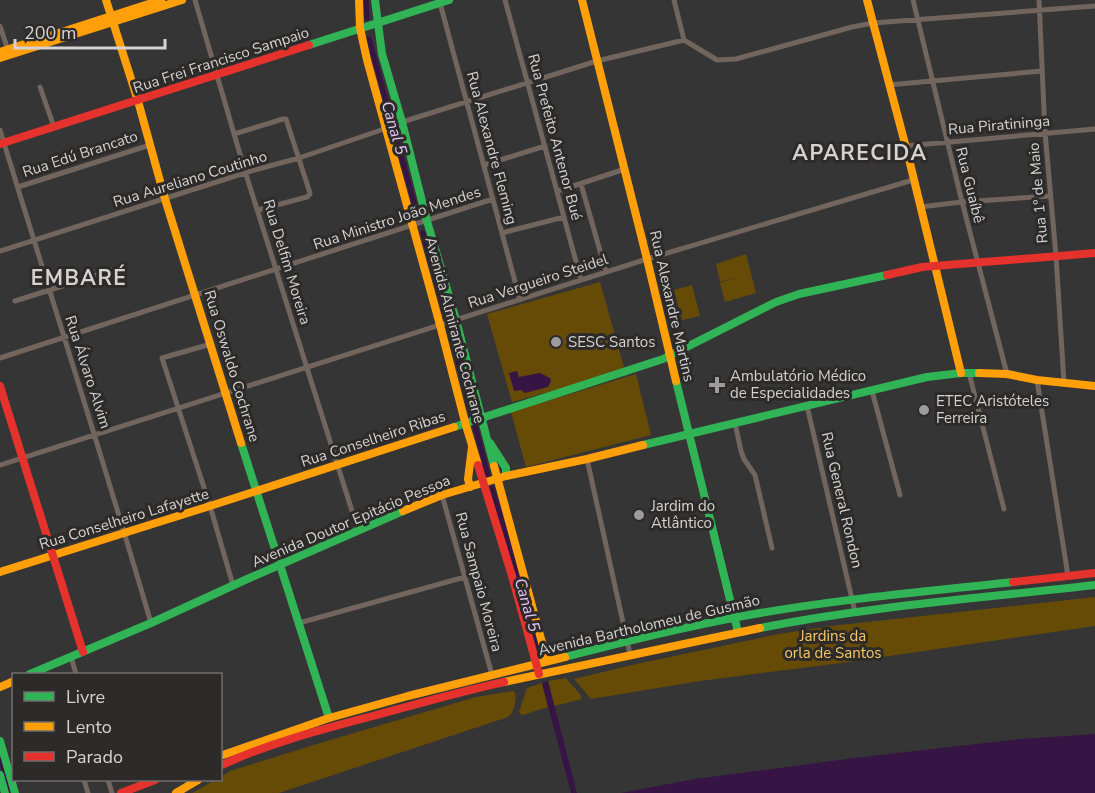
<svg xmlns="http://www.w3.org/2000/svg" width="1095" height="793" viewBox="0 0 1095 793" font-family="'Nunito Sans',sans-serif">
  <rect width="100%" height="100%" fill="#363535"/>
  <path fill="#664b07" d="M746,254L756,293L725,302L720,283L739,277L720,282L716,264Z
    M600,282L625,371L512,402L487,314Z
    M692,285L700,316L682,320L674,290Z
    M636,374L651,435L526,467L511,412Z
    M1095,597V626L841,663L700,681L591,699L574,679L636,664L779,634L831,626Z
    M566,678L580,694L582,699L554,706L548,681Z
    M542,683L548,707L523,715L520,714L519,712L527,688Z
    M513,691L515,692C517,699 514,712 508,717L279,793H192L215,780H220L221,777L230,771L327,741L476,697Z"/>
  <path fill="#361444" d="M517,371L519,377L540,373L550,378L551,381L548,387L525,393L521,390L514,391L509,373Z
    M548,681L577,793H571L542,683Z
    M1095,734V793H621L695,779L854,758L1020,739Z"/>
  <g fill="none" stroke-linecap="round" stroke-linejoin="round">
    <path stroke="#361444" stroke-width="5" d="M366,0L367,18
      M369,39L418,217
      M423,233L445,313
      M450,331L472,415
      M475,426L488,475
      M492,488L541,653
      M0,757L11,793"/>
    <path stroke="#71655d" stroke-width="5" d="M195,0L244,168L358,530
      M505,0L581,280
      M674,0L684,40
      M913,0L961,198L1007,374
      M1039,0L1045,132L1056,256L1064,383
      M440,3L520,300
      M0,26L8,50
      M888,85L1042,71
      M40,87L54,127
      M402,122L597,61L684,40L717,60L736,59L852,27L873,23L1095,6
      M0,130C50,294 103,458 151,623
      M234,134L283,119H286L309,190L310,194L307,197L258,210
      M905,146L1095,129
      M484,165L545,146
      M581,184L606,272
      M18,187L150,145
      M558,191L625,169
      M920,207L962,202L1050,196
      M502,233L564,217
      M0,251L251,171L299,158L387,128
      M15,301L116,269
      M211,344L162,358L210,506L233,585
      M0,358L493,199
      M969,373L1004,509
      M1037,380L1068,576
      M872,391L900,495
      M807,406L855,612
      M735,423L741,451L744,459L755,475L772,548
      M587,459L630,654
      M0,465L647,259L913,180
      M442,495L492,675
      M299,623L465,577
      M71,657L76,674
      M84,780L88,793
      M108,780L112,793"/>
    <path stroke="#30b455" stroke-width="8" d="M375,0L382,54L402,122L427,221L456,320L494,466
      M309,45L449,0
      M676,381L738,632
      M454,427L663,359L776,302L799,294L887,275
      M241,443L329,718
      M490,443L506,468V476
      M643,445L927,377L961,373H979
      M760,628C870,606 983,598 1095,585
      M565,657C622,642 680,628 738,617C829,600 921,592 1013,582
      M30,674L151,623L245,580L403,511
      M0,741L15,793
      M0,775L5,793"/>
    <path stroke="#ff9f0a" stroke-width="8" d="M106,0L138,101L165,199L241,443
      M359,0L360,28L367,60L440,325L465,422L478,465
      M582,0L647,259L676,381
      M867,0L908,155L961,373
      M0,52L161,0
      M0,58L182,0
      M979,373L1007,374L1037,380L1095,386
      M494,466L547,661
      M470,487L468,479L472,447
      M403,511L442,495L506,476L587,459L643,445
      M0,572L210,506L454,427
      M504,682L760,628
      M0,687L14,681
      M220,756L329,718L408,696L565,657
      M176,793L198,780"/>
    <path stroke="#e5322d" stroke-width="8" d="M0,144L309,45
      M887,275L922,267L1095,253
      M0,386L83,652
      M478,465L512,576L539,674
      M1013,582L1095,573
      M220,766C266,744 320,730 369,717C414,705 458,692 504,682
      M121,793L155,780"/>
  </g>
  <g fill="#9d9b9b" stroke="#2d2a2a" stroke-width="2">
    <circle cx="556" cy="342" r="6"/>
    <path d="M714 376h6v6h6v6h-6v6h-6v-6h-6v-6h6z"/>
    <circle cx="924" cy="410" r="6"/>
    <circle cx="639" cy="515" r="6"/>
  </g>
  <g text-anchor="middle" dominant-baseline="central" stroke-width="6" stroke-linejoin="round" paint-order="stroke">
    <g font-size="15" fill="#d4d2d2" stroke="#2d2a2a">
      <text transform="translate(221 60) rotate(-18)">Rua Frei Francisco Sampaio</text>
      <text transform="translate(999 125) rotate(-5)">Rua Piratininga</text>
      <text transform="translate(555 137) rotate(75)">Rua Prefeito Antenor Bué</text>
      <text transform="translate(492 148) rotate(75)">Rua Alexandre Fleming</text>
      <text transform="translate(80 154) rotate(-18)">Rua Edú Brancato</text>
      <text transform="translate(190 179) rotate(-17)">Rua Aureliano Coutinho</text>
      <text transform="translate(970 185) rotate(76)">Rua Guaíbê</text>
      <text transform="translate(1038 193) rotate(-95)">Rua 1º de Maio</text>
      <text transform="translate(397 218) rotate(-18)">Rua Ministro João Mendes</text>
      <text transform="translate(287 262) rotate(73)">Rua Delfim Moreira</text>
      <text transform="translate(538 281) rotate(-18)">Rua Vergueiro Steidel</text>
      <text transform="translate(672 306) rotate(77)">Rua Alexandre Martins</text>
      <text transform="translate(455 330) rotate(75)">Avenida Almirante Cochrane</text>
      <text transform="translate(232 366) rotate(73)">Rua Oswaldo Cochrane</text>
      <text transform="translate(88 372) rotate(72)">Rua Álvaro Alvim</text>
      <text transform="translate(373 439) rotate(-18)">Rua Conselheiro Ribas</text>
      <text transform="translate(842 500) rotate(77)">Rua General Rondon</text>
      <text transform="translate(124 519) rotate(-17)">Rua Conselheiro Lafayette</text>
      <text transform="translate(351 521) rotate(-23)">Avenida Doutor Epitácio Pessoa</text>
      <text transform="translate(479 582) rotate(75)">Rua Sampaio Moreira</text>
      <text transform="translate(649 625) rotate(-13)">Avenida Bartholomeu de Gusmão</text>
    </g>
    <g font-size="15" fill="#d4d2d2" stroke="#2d2a2a" text-anchor="start">
      <text x="568" y="342">SESC Santos</text>
      <text x="730" y="376">Ambulatório Médico<tspan x="730" dy="17">de Especialidades</tspan></text>
      <text x="936" y="401">ETEC Aristóteles<tspan x="936" dy="17">Ferreira</tspan></text>
      <text x="651" y="506">Jardim do<tspan x="651" dy="17">Atlântico</tspan></text>
    </g>
    <g font-size="15" fill="#f9c666" stroke="#2d2a2a">
      <text x="833" y="636">Jardins da<tspan x="833" dy="17">orla de Santos</tspan></text>
    </g>
    <g font-size="16" font-style="italic" fill="#e4c2f4" stroke="#2d2a2a">
      <text transform="translate(394 128) rotate(74)">Canal 5</text>
      <text transform="translate(527 605) rotate(74)">Canal 5</text>
    </g>
    <g font-size="21" font-weight="bold" letter-spacing="1.5" fill="#d4d2d2" stroke="#2d2a2a">
      <text x="860" y="153">APARECIDA</text>
      <text x="79" y="278">EMBARÉ</text>
    </g>
  </g>
  <rect x="12" y="673" width="210" height="108" fill="#2d2a2a" stroke="#706d6d" stroke-width="1.5"/>
  <rect x="24" y="692" width="30" height="9" fill="#30b455" stroke="#706d6d" stroke-width="1.5"/>
  <text x="66" y="703" font-size="18" fill="#d4d2d2">Livre</text>
  <rect x="24" y="722" width="30" height="9" fill="#ff9f0a" stroke="#706d6d" stroke-width="1.5"/>
  <text x="66" y="733" font-size="18" fill="#d4d2d2">Lento</text>
  <rect x="24" y="752" width="30" height="9" fill="#e5322d" stroke="#706d6d" stroke-width="1.5"/>
  <text x="66" y="763" font-size="18" fill="#d4d2d2">Parado</text>
  <path d="M15 39v9h150v-9" fill="none" stroke="#d4d2d2" stroke-width="3"/>
  <text x="24" y="39" font-size="18" fill="#d4d2d2" stroke="#2d2a2a" stroke-width="4.5" paint-order="stroke">200 m</text>
</svg>
